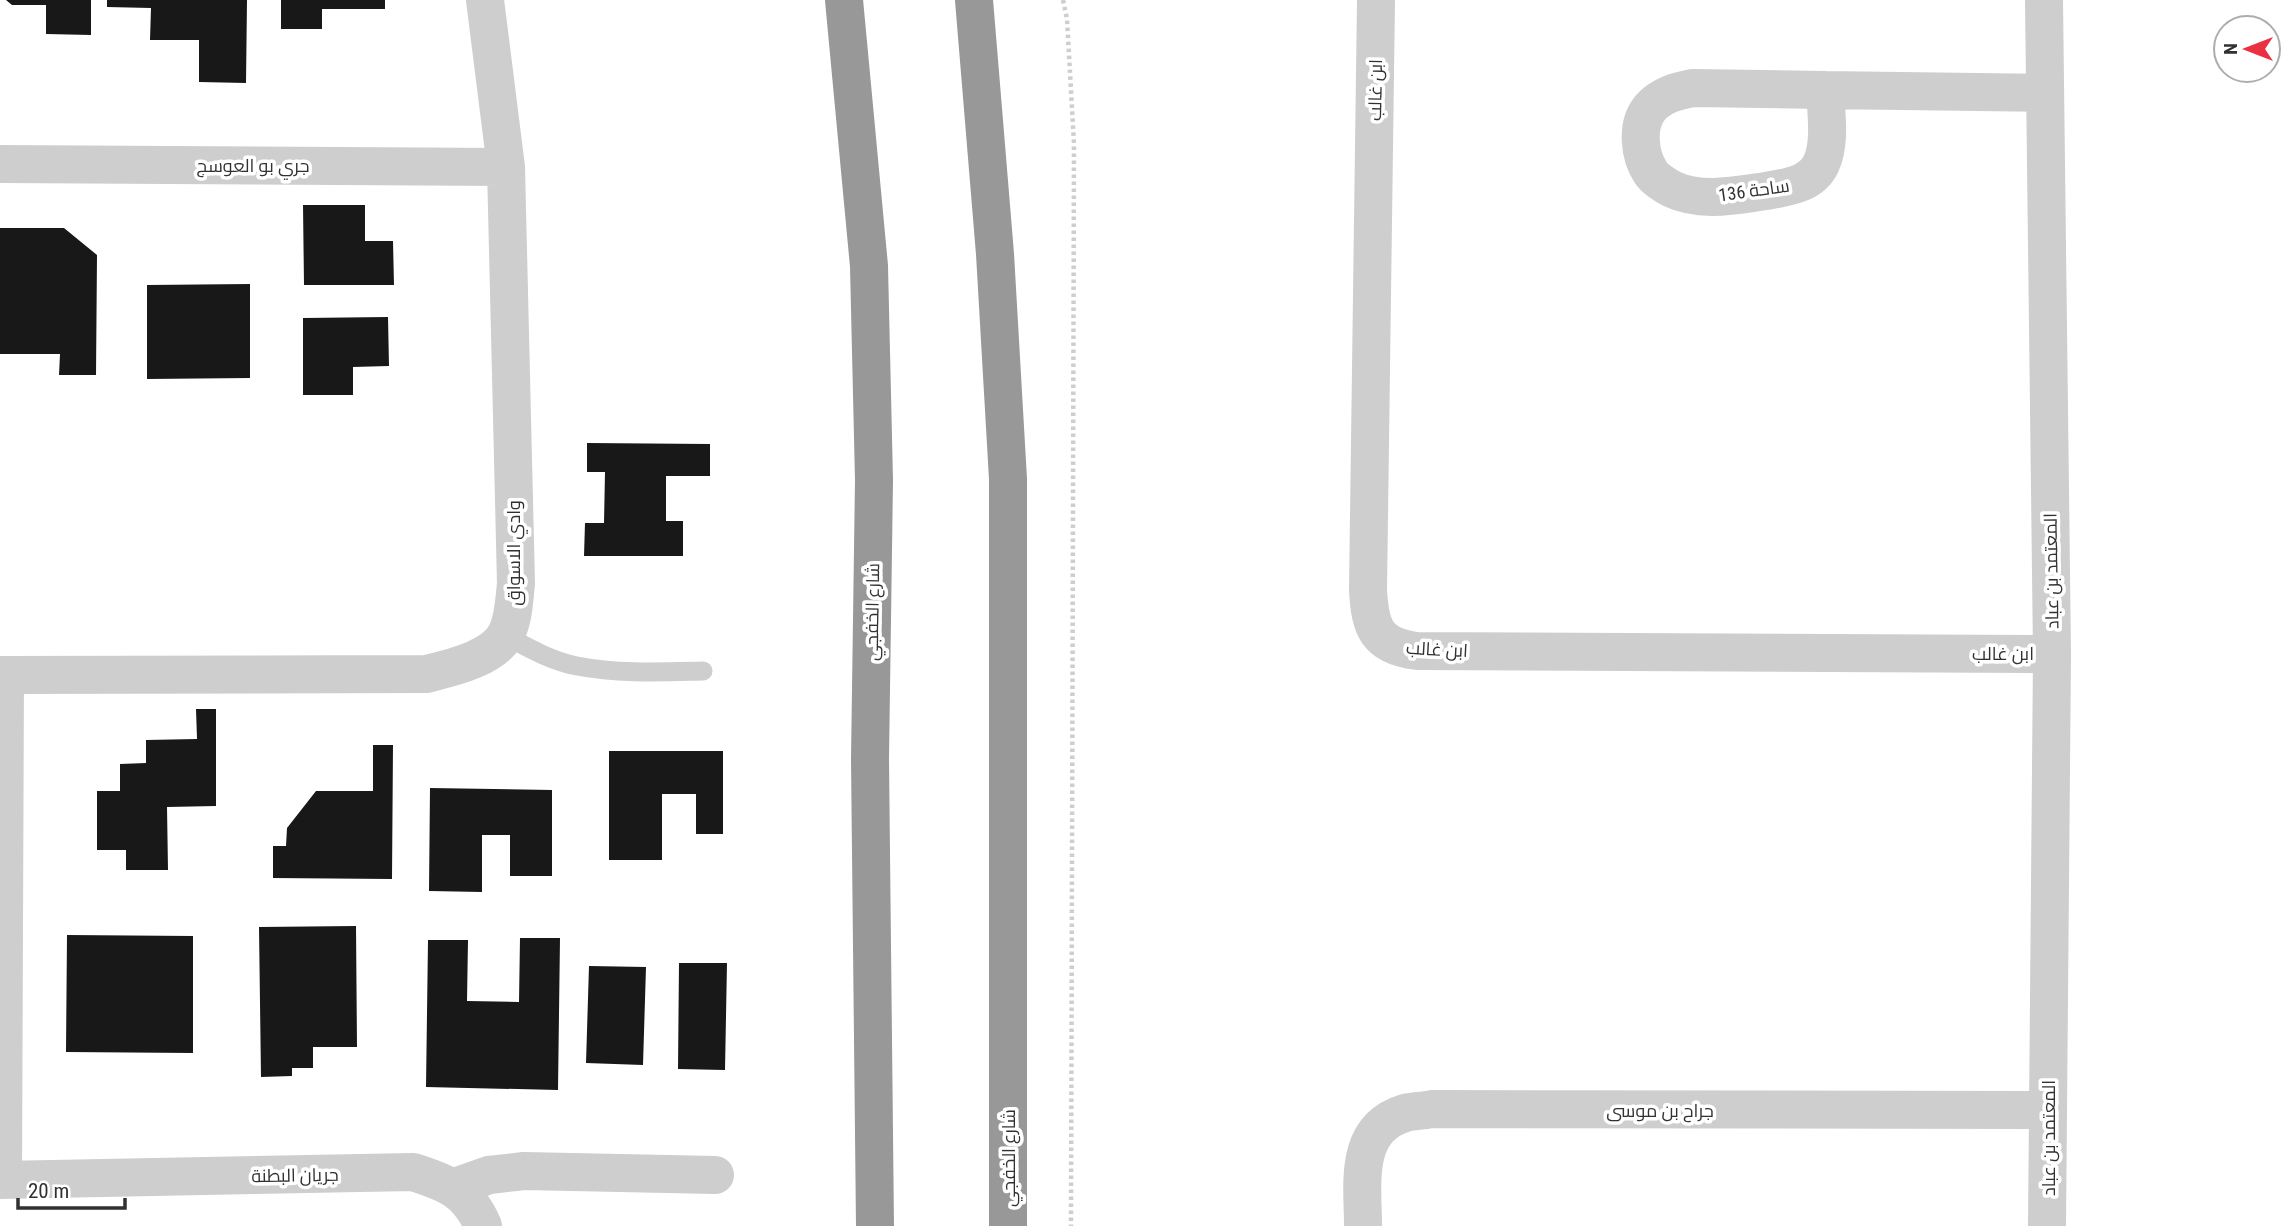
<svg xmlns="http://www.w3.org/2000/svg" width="2296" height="1226" viewBox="0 0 2296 1226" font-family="'Roboto Condensed',Cairo,sans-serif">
  <rect width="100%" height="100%" fill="#fff"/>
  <path fill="#181818" d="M6,0H91V35L46,34V5H12Z
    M107,0H247L246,83L199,82V40H150L151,8L107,7Z
    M281,0H385V9H322V29H281Z
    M303,205H365V241H393L394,285H304Z
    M0,228H64L97,255L96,375H59L60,354H0Z
    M250,284V378L147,379V285Z
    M388,317L389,366L353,367V395H303V318Z
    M587,443L710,444V476H666V521H683V556H584L585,523H604L605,472H587Z
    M196,709H216V806L167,807L168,870H126V850H97V791H120V764L146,763V740L197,739Z
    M373,745H393L392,879L273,878V846H286L287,828L316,791H373Z
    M609,751H723V834H696V794H662V860H609Z
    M430,788L552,790V876H510V835H482V892L429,891Z
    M356,926L357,1047H313V1068H292V1076L261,1077L259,927Z
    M67,935L193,936V1053L66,1052Z
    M520,938H560L558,1090L426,1087L428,940H468L467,1001L519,1002Z
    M679,963H727L725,1070L678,1069Z
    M589,966L646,967L643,1065L586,1063Z"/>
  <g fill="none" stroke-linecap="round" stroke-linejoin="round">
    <path stroke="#cecece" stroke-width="4.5" stroke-dasharray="3.5 3.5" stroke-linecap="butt" d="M1063,0L1067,19L1074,144L1071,1226"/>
    <path stroke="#cecece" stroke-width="19" d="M506,636C529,648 551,661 577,666C618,674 661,672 703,671"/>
    <path stroke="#cecece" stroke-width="38" d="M1376,0L1368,590C1370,627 1376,646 1417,651L2052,654
      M2044,0L2052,654L2047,1226
      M1693,88L1825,90C1826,113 1831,143 1821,164C1811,185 1787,187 1766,191C1737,195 1701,203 1672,189C1666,186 1655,179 1651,173C1639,155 1636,125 1650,108C1661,95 1677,91 1693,88Z
      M1825,90L2045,93
      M0,164L506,167
      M0,675L426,674C451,668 496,658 507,632C514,617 514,600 516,584L506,167L485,0
      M0,1180L413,1172C448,1183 468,1191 483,1226
      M3,1180L5,675
      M455,1187L489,1175L524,1171L715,1175
      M1363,1226C1363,1184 1353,1129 1405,1113C1413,1111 1423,1111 1432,1109L2047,1110"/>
    <path stroke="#989898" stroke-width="38" d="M844,0L869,266L874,480L870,759L875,1226
      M974,0L995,254L1008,479V1226"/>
  </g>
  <g text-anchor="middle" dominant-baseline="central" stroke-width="7" stroke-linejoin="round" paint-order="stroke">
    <g font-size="18" fill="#313131" stroke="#fff">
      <text transform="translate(1375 90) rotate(-89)">ابن غالب</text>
      <text x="253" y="165">جري بو العوسج</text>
      <text transform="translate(1754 190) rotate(-8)">ساحة 136</text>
      <text transform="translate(513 553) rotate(-90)">وادي الاسواق</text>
      <text transform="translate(2051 571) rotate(-91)">المعتمد بن عباد</text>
      <text transform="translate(872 612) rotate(-89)">شارع الخفجي</text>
      <text transform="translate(1437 649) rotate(3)">ابن غالب</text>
      <text x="2003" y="653">ابن غالب</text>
      <text x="1660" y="1110">جراح بن موسى</text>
      <text transform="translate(2048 1138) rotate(-90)">المعتمد بن عباد</text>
      <text transform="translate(1008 1158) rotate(-90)">شارع الخفجي</text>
      <text transform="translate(295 1175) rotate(-1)">جريان البطنة</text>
    </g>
  </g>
  <g transform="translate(2247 49) rotate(270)"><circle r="33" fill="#ffffff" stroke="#adadad" stroke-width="2"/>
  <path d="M0-5L12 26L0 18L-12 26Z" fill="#eb3042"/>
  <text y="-10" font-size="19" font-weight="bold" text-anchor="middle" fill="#313131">N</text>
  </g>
  <path d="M18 1198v10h107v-10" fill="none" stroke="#313131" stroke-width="3.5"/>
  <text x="28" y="1198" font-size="21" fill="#313131" stroke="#ffffff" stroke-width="5" paint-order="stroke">20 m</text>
</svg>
